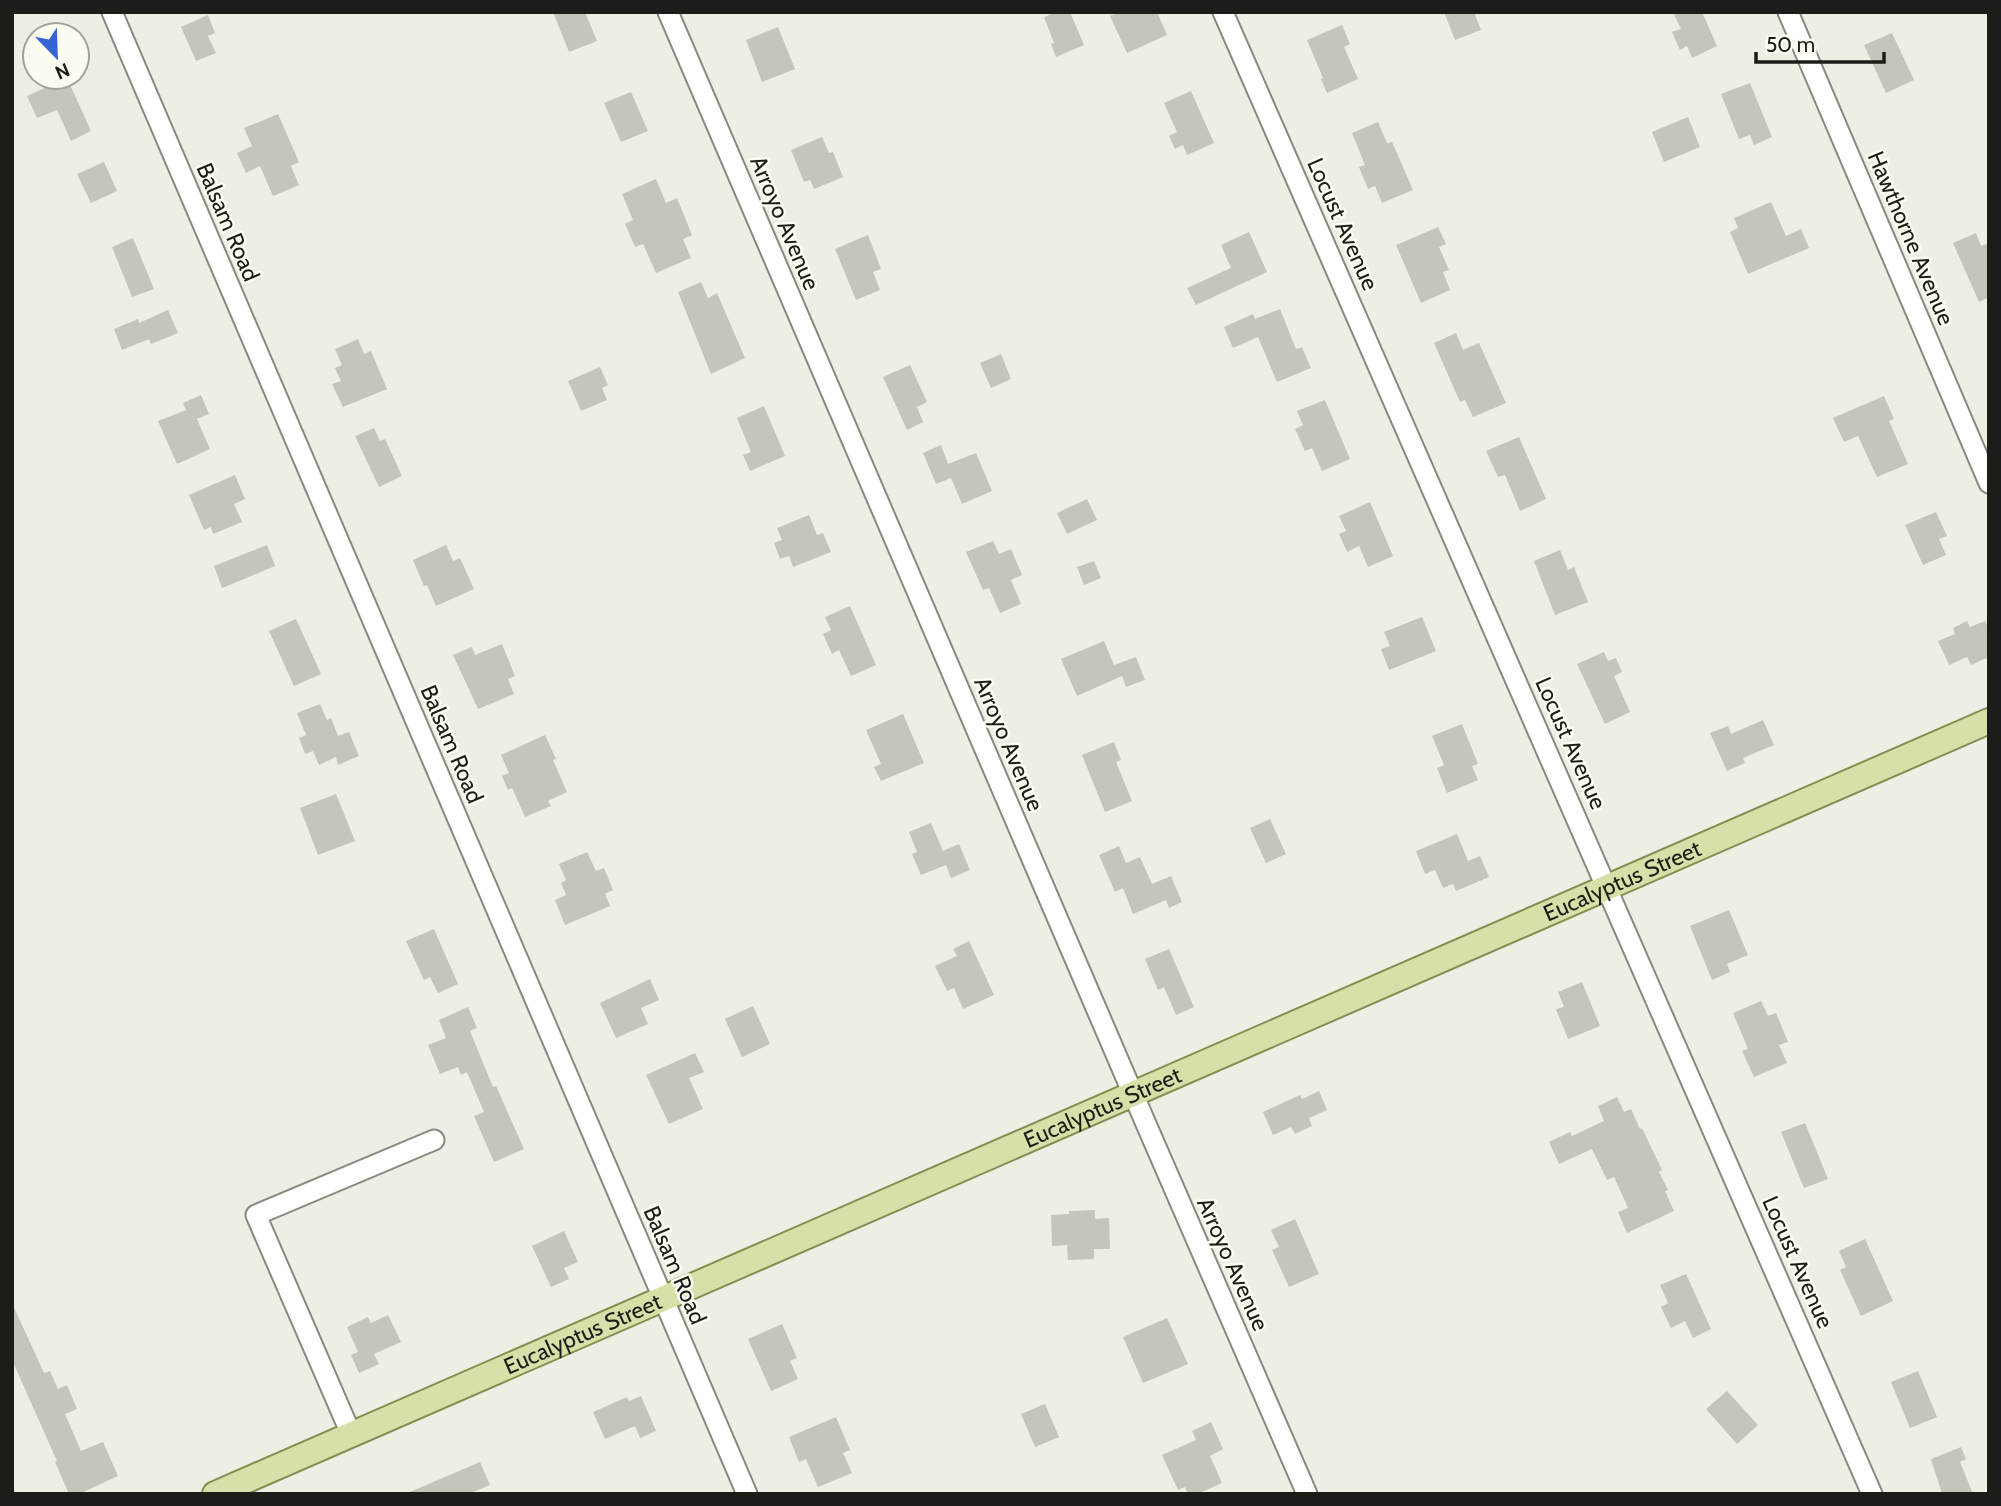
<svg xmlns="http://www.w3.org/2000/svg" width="2001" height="1506" viewBox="0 0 2001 1506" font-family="Cabin,sans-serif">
  <rect width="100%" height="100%" fill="#edefe4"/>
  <path fill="#c4c6bc" d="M553,12H585L597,41L569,52Z
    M1057,12H1070L1084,45L1056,57L1051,44L1054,43L1044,17Z
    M1119,12H1157L1167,35L1127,53L1110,16Z
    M1444,12H1474L1481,30L1455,40Z
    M1673,12H1702L1717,46L1692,58L1687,46L1680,50L1672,32L1681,29Z
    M208,15L215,33L208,36L216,53L196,61L181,27Z
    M1342,25L1350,44L1344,47L1358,79L1327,93L1321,79L1323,78L1307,40Z
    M778,27L795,69L762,82L746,40Z
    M1892,33L1914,80L1886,93L1864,45Z
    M67,78L91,131L71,141L57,110L37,118L27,96Z
    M1750,83L1772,137L1754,145L1750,135L1739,139L1721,94Z
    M1191,91L1214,143L1187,155L1183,145L1175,149L1169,136L1177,132L1164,103Z
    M631,92L648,131L621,142L604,103Z
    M278,114L299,162L291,166L299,185L273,196L260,166L246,173L237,153L252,146L244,128Z
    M1688,117L1700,147L1664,162L1652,132Z
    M1378,122L1387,143L1392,142L1413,190L1382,203L1375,186L1368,189L1359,167L1365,165L1352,133Z
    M822,137L829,153L833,152L843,177L814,189L810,180L804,182L791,150Z
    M104,162L117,191L91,203L77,174Z
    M656,179L666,203L677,198L692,235L683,239L691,258L656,273L643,244L635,247L625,224L633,220L622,194Z
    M1771,202L1786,236L1801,229L1809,248L1748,274L1730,232L1738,228L1734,218Z
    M1438,227L1446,244L1439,247L1449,270L1443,272L1450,290L1421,303L1396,245Z
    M1249,232L1267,272L1196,305L1187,288L1231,268L1221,245Z
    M1976,233L1981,246L1989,243V297L1979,302L1953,243Z
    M868,235L881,269L873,272L880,290L856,300L835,249Z
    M133,238L154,289L132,297L112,247Z
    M701,282L708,298L717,293L745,358L711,374L678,292Z
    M1280,309L1296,349L1302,347L1311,368L1277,382L1258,337L1233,348L1224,327L1253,314L1255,319Z
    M168,310L178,333L151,344L149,339L122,350L114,329L138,319L139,323Z
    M1456,333L1463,350L1479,343L1506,403L1473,417L1465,400L1460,402L1434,343Z
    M358,339L364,354L371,351L387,389L343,407L332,384L341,381L335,368L342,365L335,349Z
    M1001,354L1011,379L991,388L980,363Z
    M910,365L927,402L917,407L923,422L907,430L883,377Z
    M600,367L608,385L602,388L607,400L581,411L568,381Z
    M201,395L209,414L197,419L210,449L177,464L158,421L186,410L183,403Z
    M1884,396L1894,419L1889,421L1908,464L1877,477L1858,436L1844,442L1833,418Z
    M1325,400L1350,459L1322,471L1312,448L1305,451L1295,429L1303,425L1297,411Z
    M764,406L785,456L750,471L743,455L751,452L737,418Z
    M374,428L380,441L385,439L402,476L379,487L355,436Z
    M1519,437L1546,499L1520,511L1505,475L1498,477L1486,451Z
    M941,445L948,464L976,453L992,491L962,504L951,478L936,484L923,453Z
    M235,475L245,499L234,504L242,522L213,534L211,527L204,530L189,495Z
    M1087,499L1097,520L1067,534L1057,513Z
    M1370,502L1393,556L1368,567L1359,546L1347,552L1339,534L1346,531L1339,516Z
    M1936,512L1947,536L1939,539L1946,555L1923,565L1905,525Z
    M809,515L817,535L823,533L831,552L793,567L789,556L780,559L774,543L782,540L777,528Z
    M993,541L999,554L1011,549L1022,575L1011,580L1021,604L1000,613L989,588L983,590L966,552Z
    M267,545L275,566L222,588L214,566Z
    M446,545L453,561L460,558L474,589L436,606L427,585L424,586L413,560Z
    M1560,550L1568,570L1574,567L1588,602L1555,615L1534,561Z
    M1094,561L1101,578L1084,585L1077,567Z
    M850,606L876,665L851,676L839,650L832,654L823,634L831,630L825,617Z
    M1422,617L1436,651L1389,670L1381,649L1390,646L1384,632Z
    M296,619L321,674L294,686L269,631Z
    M1967,621L1970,627L1985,621L1989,629V657L1971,665L1967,657L1949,665L1938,641L1955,634L1953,628Z
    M1104,641L1114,665L1136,657L1145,680L1126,687L1122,676L1077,696L1061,659Z
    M502,644L515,676L508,679L514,694L478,709L453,655L472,647L475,655Z
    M1604,652L1608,661L1616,658L1622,672L1614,676L1630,712L1605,724L1577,664Z
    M320,704L327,720L331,718L338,736L349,732L359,756L338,765L336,757L319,765L313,751L305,754L299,738L306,735L297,713Z
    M903,714L924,763L881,781L874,767L881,764L866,730Z
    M1763,720L1774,745L1743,758L1745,763L1727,771L1710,733L1728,726L1731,734Z
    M1462,724L1478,764L1472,766L1478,780L1447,793L1437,768L1444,765L1432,736Z
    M545,735L556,759L553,760L567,792L548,801L551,806L525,817L512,788L508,790L502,776L509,773L501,755Z
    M1114,742L1121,760L1116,762L1132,801L1105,812L1082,755Z
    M336,794L355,841L318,855L300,808Z
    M1270,819L1286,854L1266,863L1250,828Z
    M931,823L943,851L959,844L970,870L951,878L946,865L921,875L912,854L917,852L909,832Z
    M1457,834L1468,861L1480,856L1489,877L1456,891L1453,884L1443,888L1435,870L1425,874L1416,851Z
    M1119,846L1126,863L1140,857L1152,884L1171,876L1182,902L1169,908L1166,900L1133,914L1123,888L1115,892L1099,855Z
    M587,852L596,871L604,868L613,890L605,894L610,906L565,925L555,900L566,895L561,883L566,880L559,864Z
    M1729,910L1748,955L1727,964L1730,972L1712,980L1690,926Z
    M434,929L458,984L438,993L430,977L424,980L406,941Z
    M969,941L994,995L963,1009L954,988L947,991L935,966L957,956L953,949Z
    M1169,949L1194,1007L1176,1015L1164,987L1158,990L1145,959Z
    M650,979L659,1000L641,1008L648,1024L616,1038L600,1003Z
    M1582,982L1600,1026L1568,1039L1556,1009L1564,1007L1558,992Z
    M1761,1001L1768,1016L1776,1013L1788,1042L1779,1045L1787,1063L1754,1077L1742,1051L1748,1049L1733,1013Z
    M753,1006L770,1044L742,1057L725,1019Z
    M468,1007L477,1028L470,1031L493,1087L496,1086L524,1149L494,1162L474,1116L484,1112L467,1072L461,1075L458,1067L440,1074L428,1045L446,1038L439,1020Z
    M695,1053L704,1072L689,1078L703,1109L669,1124L646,1075Z
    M1319,1091L1327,1110L1309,1118L1312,1126L1295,1134L1291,1127L1273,1135L1263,1112L1300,1095L1302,1099Z
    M1617,1097L1624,1112L1631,1109L1640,1129L1642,1128L1662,1170L1659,1172L1668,1190L1665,1191L1674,1211L1627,1233L1618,1212L1628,1208L1614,1177L1607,1180L1592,1149L1559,1164L1549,1142L1570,1132L1572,1136L1604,1121L1598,1106Z
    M1805,1123L1828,1179L1804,1188L1781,1132Z
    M1095,1210V1219L1109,1218L1110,1249H1094V1259L1068,1260L1067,1245L1052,1246L1051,1215L1069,1214V1211Z
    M1295,1219L1319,1274L1289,1287L1272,1250L1279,1247L1271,1230Z
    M564,1231L578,1262L564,1268L569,1279L551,1287L532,1246Z
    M1865,1239L1893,1301L1861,1316L1840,1270L1846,1267L1839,1251Z
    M1686,1274L1711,1329L1693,1338L1685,1321L1671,1328L1661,1307L1668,1303L1660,1285Z
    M12,1303L44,1373L50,1371L58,1389L67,1385L77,1409L65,1414L81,1451L103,1442L118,1476L79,1494H69L55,1462L57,1461L12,1360Z
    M388,1315L401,1342L374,1354L379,1364L359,1373L351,1355L358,1352L347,1327L368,1317L371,1323Z
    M1167,1318L1188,1364L1143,1383L1123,1337Z
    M782,1324L797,1358L790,1361L798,1379L771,1391L748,1339Z
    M1918,1371L1937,1417L1910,1428L1891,1382Z
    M1727,1391L1758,1425L1737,1444L1706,1409Z
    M641,1396L656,1431L640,1438L635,1426L605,1439L593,1412L627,1397L629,1401Z
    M1045,1404L1059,1437L1035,1447L1021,1414Z
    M836,1417L850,1450L843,1453L852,1473L818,1487L806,1459L799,1462L789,1437Z
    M1211,1422L1223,1449L1210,1456L1222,1483L1197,1494H1188L1185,1487L1178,1490L1162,1455L1196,1440L1192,1431Z
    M1961,1447L1966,1459L1960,1462L1973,1494H1942L1931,1459Z
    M480,1462L490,1485L468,1494H405Z"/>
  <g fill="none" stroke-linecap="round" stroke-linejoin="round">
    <g stroke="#888a80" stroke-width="23">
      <path id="minor" d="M112,12L747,1494
        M668,12L1133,1094L1307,1494
        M1223,12L1872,1494
        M1788,12L1989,483
        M351,1434L256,1215L434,1140"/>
    </g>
    <g stroke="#858d50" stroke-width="28">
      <g id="major">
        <path id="s1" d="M215,1494L1989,721"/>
      </g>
    </g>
    <use href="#minor" stroke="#fff" stroke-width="19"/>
    <use href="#major" stroke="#d8dfa8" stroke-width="24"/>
  </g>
  <g text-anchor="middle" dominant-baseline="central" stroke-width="5" stroke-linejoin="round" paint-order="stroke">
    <g font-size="23" fill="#1c1c18" stroke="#fbfdf1">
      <text transform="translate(228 222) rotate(67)">Balsam Road</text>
      <text transform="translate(785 223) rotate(67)">Arroyo Avenue</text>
      <text transform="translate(1343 224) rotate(66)">Locust Avenue</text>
      <text transform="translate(1911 238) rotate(67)">Hawthorne Avenue</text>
      <text transform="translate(1571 743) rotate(66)">Locust Avenue</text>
      <text transform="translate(452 744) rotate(67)">Balsam Road</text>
      <text transform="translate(1009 744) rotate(67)">Arroyo Avenue</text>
      <text stroke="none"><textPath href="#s1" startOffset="1535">Eucalyptus Street</textPath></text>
      <text stroke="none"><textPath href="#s1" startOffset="968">Eucalyptus Street</textPath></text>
      <text transform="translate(1798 1262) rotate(66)">Locust Avenue</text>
      <text transform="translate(1233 1264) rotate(66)">Arroyo Avenue</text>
      <text transform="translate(675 1265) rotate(67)">Balsam Road</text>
      <text stroke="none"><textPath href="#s1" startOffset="401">Eucalyptus Street</textPath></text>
    </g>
  </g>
  <rect width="2001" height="1506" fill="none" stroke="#1c1c18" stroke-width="28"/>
  <g transform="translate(56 56) rotate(157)"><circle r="33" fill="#fbfdf1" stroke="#a2a39a" stroke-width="2"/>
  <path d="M0-5L12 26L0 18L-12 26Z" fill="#3863d3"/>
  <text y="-10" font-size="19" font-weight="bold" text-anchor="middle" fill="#1c1c18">N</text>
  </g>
  <path d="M1756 52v10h128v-10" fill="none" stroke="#1c1c18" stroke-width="3.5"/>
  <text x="1766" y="52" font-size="21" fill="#1c1c18" stroke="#fbfdf1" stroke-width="5" paint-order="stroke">50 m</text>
</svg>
